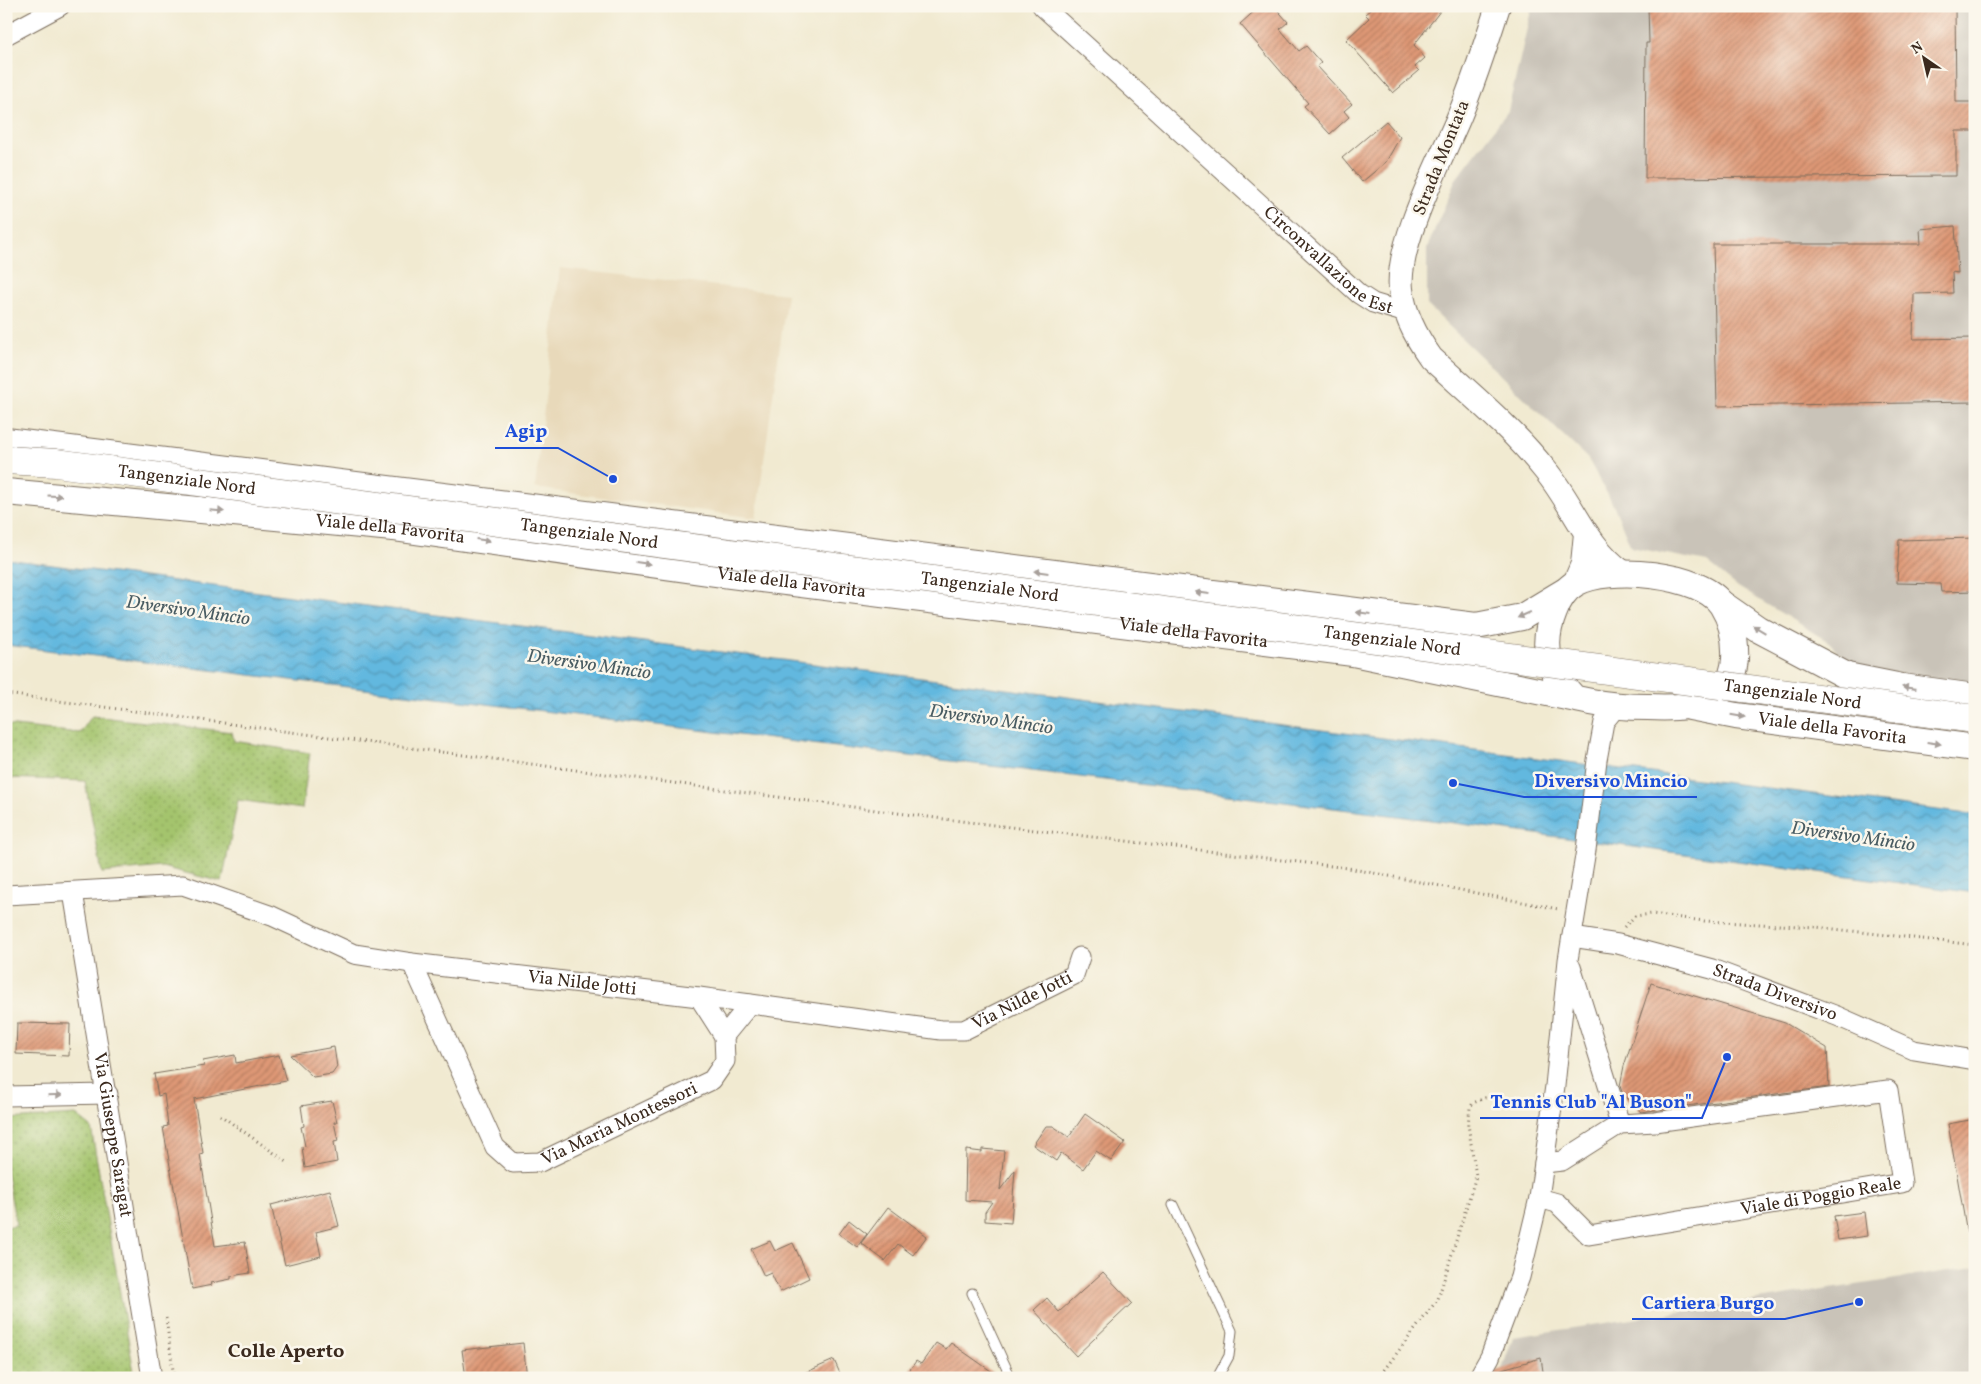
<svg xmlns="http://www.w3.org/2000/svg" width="1981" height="1384" viewBox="0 0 1981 1384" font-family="Vollkorn,serif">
  <defs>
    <pattern id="grass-dots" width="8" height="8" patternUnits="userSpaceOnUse" patternTransform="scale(1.25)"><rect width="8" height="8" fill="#a4c46d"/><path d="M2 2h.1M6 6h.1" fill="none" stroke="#879f59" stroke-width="1.8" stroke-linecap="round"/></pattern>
    <pattern id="water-waves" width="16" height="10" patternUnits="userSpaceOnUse" patternTransform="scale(1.25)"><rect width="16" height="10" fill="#62b8df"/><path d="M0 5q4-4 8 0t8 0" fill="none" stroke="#5296b4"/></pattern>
    <pattern id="building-hatch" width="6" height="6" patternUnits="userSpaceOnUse" patternTransform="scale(1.25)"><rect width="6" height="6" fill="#de9876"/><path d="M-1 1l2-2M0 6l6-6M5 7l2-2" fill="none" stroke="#b57c60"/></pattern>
  </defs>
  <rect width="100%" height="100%" fill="#fbf7ec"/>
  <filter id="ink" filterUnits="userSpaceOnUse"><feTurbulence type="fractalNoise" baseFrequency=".02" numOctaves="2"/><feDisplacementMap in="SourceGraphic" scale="10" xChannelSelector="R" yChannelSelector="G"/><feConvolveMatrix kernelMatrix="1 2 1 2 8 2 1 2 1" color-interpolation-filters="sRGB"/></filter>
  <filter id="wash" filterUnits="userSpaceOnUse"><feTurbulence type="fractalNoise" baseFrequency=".0096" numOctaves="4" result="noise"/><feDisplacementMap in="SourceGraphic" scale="20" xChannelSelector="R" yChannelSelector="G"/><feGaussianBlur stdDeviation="1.12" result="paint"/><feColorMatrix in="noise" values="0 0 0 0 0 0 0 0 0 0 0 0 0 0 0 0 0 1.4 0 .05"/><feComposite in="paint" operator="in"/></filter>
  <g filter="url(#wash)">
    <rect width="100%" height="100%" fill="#f1ead1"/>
    <path fill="#e8d9ba" d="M560,268L787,294L756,518L535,488Z"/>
    <path fill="#c9c3b8" d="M1532,6H1975V686L1852,667L1829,642L1738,587L1707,562L1631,547L1614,506L1588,459L1427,305V248L1456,179L1508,111Z
      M1975,1267V1378H1499L1513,1337Z"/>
    <path fill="url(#grass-dots)" stroke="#707746" d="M92,716L232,732L234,741L310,753L302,809L238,800L222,882L162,867L102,873L85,781L6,778V725L80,733Z
      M76,1115L91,1127L135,1378H6V1227L16,1225L6,1169V1119Z"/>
    <path fill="url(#water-waves)" stroke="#4e717e" d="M6,559L1975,815V893L1447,822L6,645Z"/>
    <g id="blocks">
      <path fill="url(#building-hatch)" d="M1270,6H1274L1288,22L1280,29L1299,51L1306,46L1321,63L1317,66L1352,104L1344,111L1349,117L1330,134L1304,106L1308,103L1240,24L1259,7L1264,12Z
        M1375,6H1444L1414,45L1425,58L1415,67L1419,71L1393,93L1346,40L1369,18L1365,14Z
        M1648,6H1955L1956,102H1975V131H1956V176L1645,178L1646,43H1649Z
        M1386,121L1400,137L1386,162L1362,182L1342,158Z
        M1955,226L1958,273L1952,272L1953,293L1914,294L1913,339L1975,338V402L1717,406L1713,244H1921L1920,229Z
        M1975,538V591L1941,592L1940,584L1897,583L1899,540Z
        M1651,983L1785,1023L1827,1048L1829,1087L1641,1112L1623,1095L1620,1086L1624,1066Z
        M17,1023L70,1024L69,1056L16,1054Z
        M334,1047L337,1067L332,1074L313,1077L290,1055Z
        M235,1055L236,1063L279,1055L286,1081L194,1099L203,1153L200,1154L215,1246L245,1242L250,1273L231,1276V1279L211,1283L212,1285L192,1289L163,1127L168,1126L164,1094L158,1096L154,1074L204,1066L203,1061Z
        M332,1101L337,1122H334L338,1141L334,1142L337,1162L305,1168L302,1147L305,1146L301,1127L304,1126L301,1106Z
        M1085,1114L1125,1142L1111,1161L1096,1151L1083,1169L1061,1153L1056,1161L1033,1145L1046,1126H1053L1069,1137Z
        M1975,1119V1232L1967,1233L1948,1124Z
        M982,1149L1004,1151L1000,1190L1015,1170L1011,1223L985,1221V1212L992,1202L965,1200L966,1150L982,1152Z
        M330,1190L339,1226L316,1232L321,1256L285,1265L271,1205Z
        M888,1207L927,1236L913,1255L898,1244L885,1261L861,1243Z
        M1864,1212L1867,1236L1838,1240L1834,1216Z
        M849,1220L867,1234L857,1247L839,1234Z
        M770,1241L775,1251L793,1243L809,1278L780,1292L771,1273L764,1276L751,1249Z
        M1103,1272L1132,1303L1076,1356L1034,1310L1047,1298L1059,1312Z
        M523,1343L527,1378H466L462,1350Z
        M936,1343L946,1349L951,1343L1001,1378H904L916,1361L921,1364Z
        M1541,1358L1544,1378H1491L1495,1371Z
        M834,1360L842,1378H793Z"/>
    </g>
  </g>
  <g filter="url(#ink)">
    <use href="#blocks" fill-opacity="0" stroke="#7b6d5d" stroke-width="1"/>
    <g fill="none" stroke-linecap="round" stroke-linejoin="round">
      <g stroke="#7b6d5d" stroke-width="11">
        <path id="service" d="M1173,1205L1232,1331L1229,1356L1217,1378
          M972,1293L1011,1378"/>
      </g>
      <g stroke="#7b6d5d" stroke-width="21">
        <g id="minor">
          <path id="s1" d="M1042,6L1359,294L1373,303L1406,313"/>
          <path d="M6,35L60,6"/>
          <path id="s2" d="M73,892L152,1378"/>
          <path id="s3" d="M6,895L183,885L272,916L354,954L412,963L699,997L941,1030H964L1074,975L1080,957"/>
          <path id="s4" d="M1572,937L1618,944L1712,969L1837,1016L1914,1050L1975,1060"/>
          <path id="s5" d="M412,963L495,1147L513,1163L540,1162L712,1080L725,1061L724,1036L750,1004"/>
          <path d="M1571,967L1620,1124"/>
          <path d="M699,997L724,1036"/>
          <path d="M6,1096L108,1094"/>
          <path id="s6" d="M1539,1198L1557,1203L1589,1235L1902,1183L1888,1090L1655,1122L1620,1124L1562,1161L1544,1163"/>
          <path d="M1478,1378L1490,1357L1520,1277L1539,1198L1555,1086L1568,960L1586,850L1597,760L1604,722L1617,706"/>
        </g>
      </g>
      <g stroke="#7b6d5d" stroke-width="26">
        <path id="tertiary" d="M1498,6C1486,44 1474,81 1459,117C1441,160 1396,244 1401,289C1404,315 1416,337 1431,358C1470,394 1512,428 1545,470C1574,505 1585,545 1622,572
          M1575,583L1583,564L1586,533"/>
      </g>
      <g stroke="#7b6d5d" stroke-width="28">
        <g id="secondary">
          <path d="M6,441L1476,626L1522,617L1565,591"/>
          <path id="s7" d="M6,492L393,528L729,575L1353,653L1591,702C1610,706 1629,707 1648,707C1685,709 1731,708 1735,659C1736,640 1732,621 1722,605C1701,573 1608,565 1576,583C1565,589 1558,601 1554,612C1540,647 1548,671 1573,697"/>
          <path d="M1722,604L1758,629L1847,676L1902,687L1975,697"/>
          <path id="s8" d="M1690,707L1736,716L1975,748"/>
        </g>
      </g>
      <path stroke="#7b6d5d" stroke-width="3" stroke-dasharray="1 4" stroke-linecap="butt" d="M6,694L928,817L1348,868L1558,909
        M1624,927L1635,916L1652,914L1704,921L1816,927L1975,945
        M220,1115L287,1162
        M166,1318L174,1378
        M1378,1378L1438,1299L1476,1176L1468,1124L1470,1108L1473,1103L1485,1098L1536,1102"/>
      <use href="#service" stroke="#fff" stroke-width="9"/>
      <use href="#minor" stroke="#fff" stroke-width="19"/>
      <use href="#tertiary" stroke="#fff" stroke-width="24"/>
      <use href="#secondary" stroke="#fff" stroke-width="26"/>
      <g stroke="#7b6d5d" stroke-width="29" stroke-linecap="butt">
        <g id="trunk-bridge">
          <path id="s9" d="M6,460L56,463L1975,719"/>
        </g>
      </g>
      <use href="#trunk-bridge" stroke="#fff" stroke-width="28"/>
    </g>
    <defs><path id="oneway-solid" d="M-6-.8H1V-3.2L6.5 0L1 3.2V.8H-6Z" transform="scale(1.25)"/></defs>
    <g fill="#a79f9a">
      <use href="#oneway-solid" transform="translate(55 496) rotate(4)"/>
      <use href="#oneway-solid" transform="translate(217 511) rotate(5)"/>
      <use href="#oneway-solid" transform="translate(483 540) rotate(8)"/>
      <use href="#oneway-solid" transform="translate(643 563) rotate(8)"/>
      <use href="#oneway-solid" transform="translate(1041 572) rotate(-173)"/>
      <use href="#oneway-solid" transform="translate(1202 593) rotate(-173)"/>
      <use href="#oneway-solid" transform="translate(1363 613) rotate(-173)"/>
      <use href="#oneway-solid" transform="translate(1524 615) rotate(156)"/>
      <use href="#oneway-solid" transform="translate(1759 629) rotate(-149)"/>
      <use href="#oneway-solid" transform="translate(1909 688) rotate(-172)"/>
      <use href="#oneway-solid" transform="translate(1738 716) rotate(9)"/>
      <use href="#oneway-solid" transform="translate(1934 743) rotate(8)"/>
      <use href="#oneway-solid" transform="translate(55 1095) rotate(-1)"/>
    </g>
  </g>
  <g text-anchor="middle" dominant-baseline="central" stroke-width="5" stroke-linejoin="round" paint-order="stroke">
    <g font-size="18" fill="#3b2a1e" stroke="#fbf7ec">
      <text transform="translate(1442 158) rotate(-68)">Strada Montata</text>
      <text stroke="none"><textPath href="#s1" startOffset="384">Circonvallazione Est</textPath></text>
      <text stroke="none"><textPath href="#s9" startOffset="182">Tangenziale Nord</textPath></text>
      <text stroke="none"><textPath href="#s7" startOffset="386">Viale della Favorita</textPath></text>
      <text stroke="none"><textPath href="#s9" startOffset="588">Tangenziale Nord</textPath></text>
      <text stroke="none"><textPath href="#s7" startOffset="791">Viale della Favorita</textPath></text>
      <text stroke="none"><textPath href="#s9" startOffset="992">Tangenziale Nord</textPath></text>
      <text stroke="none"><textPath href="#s7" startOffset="1196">Viale della Favorita</textPath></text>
      <text stroke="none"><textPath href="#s9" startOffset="1398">Tangenziale Nord</textPath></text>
      <text stroke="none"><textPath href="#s9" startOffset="1802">Tangenziale Nord</textPath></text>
      <text stroke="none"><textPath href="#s8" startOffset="144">Viale della Favorita</textPath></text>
      <text stroke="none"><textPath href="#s3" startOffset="592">Via Nilde Jotti</textPath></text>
      <text stroke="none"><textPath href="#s4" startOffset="211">Strada Diversivo</textPath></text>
      <text stroke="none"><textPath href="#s3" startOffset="1042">Via Nilde Jotti</textPath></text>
      <text stroke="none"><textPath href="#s5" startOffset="341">Via Maria Montessori</textPath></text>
      <text stroke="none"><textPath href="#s2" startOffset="246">Via Giuseppe Saragat</textPath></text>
      <text stroke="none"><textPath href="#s6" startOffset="299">Viale di Poggio Reale</textPath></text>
    </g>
    <g font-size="19" font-style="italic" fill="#495c62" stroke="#fbf7ec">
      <text transform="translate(188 611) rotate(8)">Diversivo Mincio</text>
      <text transform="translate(589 665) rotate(8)">Diversivo Mincio</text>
      <text transform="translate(991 720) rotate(8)">Diversivo Mincio</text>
      <text transform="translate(1853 837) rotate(8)">Diversivo Mincio</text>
    </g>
    <g font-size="20" font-weight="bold" fill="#3b2a1e" stroke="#fbf7ec">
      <text x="286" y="1352">Colle Aperto</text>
    </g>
  </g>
  <path fill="none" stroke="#1d4ed8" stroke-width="2" d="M613 479L558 448H495M1453 783L1524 797H1697M1727 1057L1702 1118H1480M1859 1302L1785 1319H1632"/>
  <g fill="#1d4ed8" stroke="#fbf7ec" stroke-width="2">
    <circle cx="613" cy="479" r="5"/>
    <circle cx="1453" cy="783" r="5"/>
    <circle cx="1727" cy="1057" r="5"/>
    <circle cx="1859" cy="1302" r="5"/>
  </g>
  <g font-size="19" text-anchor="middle" font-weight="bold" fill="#1d4ed8" stroke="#fbf7ec" stroke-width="5" stroke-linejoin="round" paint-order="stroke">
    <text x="526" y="437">Agip</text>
    <text x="1611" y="787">Diversivo Mincio</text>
    <text x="1591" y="1108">Tennis Club "Al Buson"</text>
    <text x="1708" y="1309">Cartiera Burgo</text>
  </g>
  <rect width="1981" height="1384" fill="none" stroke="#fbf7ec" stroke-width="25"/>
  <g transform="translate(1924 58) rotate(326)" stroke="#fbf7ec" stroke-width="4" paint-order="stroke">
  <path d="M0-4L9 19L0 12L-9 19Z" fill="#3b2a1e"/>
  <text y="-8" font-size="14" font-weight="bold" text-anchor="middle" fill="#3b2a1e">N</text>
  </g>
</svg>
